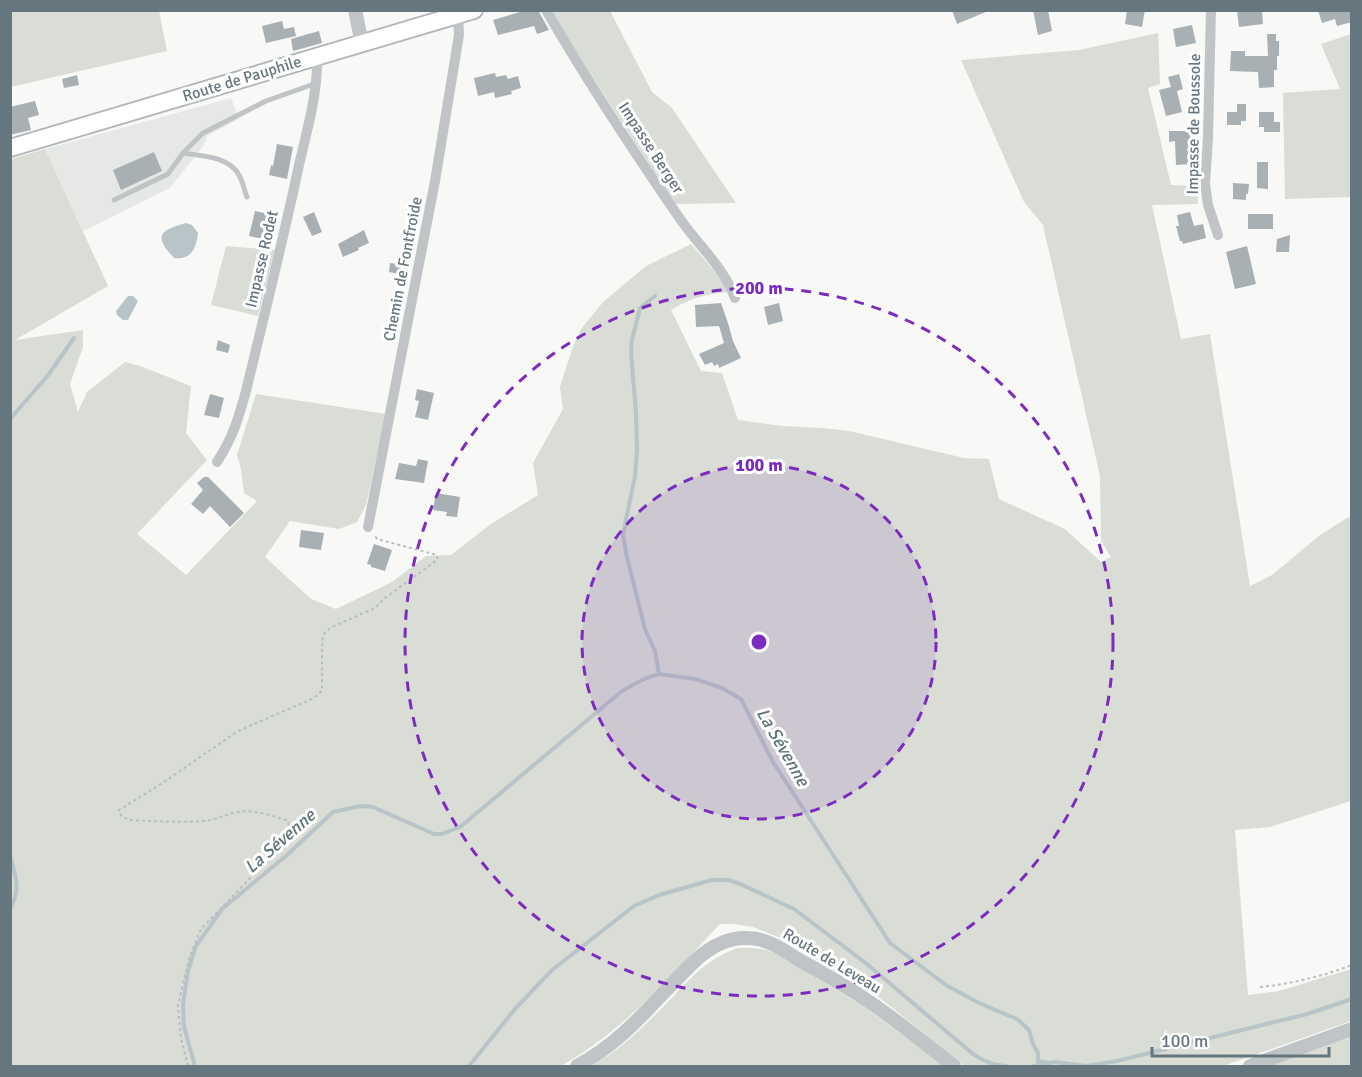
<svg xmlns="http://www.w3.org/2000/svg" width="1362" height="1077" viewBox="0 0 1362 1077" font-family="Signika,sans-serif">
  <rect width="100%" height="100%" fill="#f8f8f6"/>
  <path fill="#e6e8e6" d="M231,98L239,119L207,136L204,145L170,188L83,231L45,149Z"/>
  <path fill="#d9ddd5" d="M10,11H159L167,51L11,87Z
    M552,11H610L652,92L672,108L736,203L675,204L572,45Z
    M1158,33L1160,84L1148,88L1171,185L1197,186L1198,204L1152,205L1181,339L1210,334L1250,586L1272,575L1320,535L1347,518L1351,517V801L1270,827L1235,830L1248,995L1279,991L1351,969V1021L1223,1066H965L876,995L778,937L753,927L733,924H720C671,976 623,1031 561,1066H11V159L45,149L108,286L15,340L83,330V347L70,384L78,412L87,392L125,362L140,366L191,386L186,433L207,460L137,534L186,575L257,501L244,493L241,469L237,455L256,394L386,414L366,505L357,522L339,529L290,521L265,557L311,599L336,609L392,582L426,556L451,555L491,524L538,495L533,463L563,409L560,387L572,349L581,329L603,302L646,266L691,244L721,279L728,292C705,294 691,298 671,310L701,371L722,373L738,420L782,426L823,428L849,431L964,458L989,459L999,499L1065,529L1101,562L1111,557L1101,541L1100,476L1043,225L1024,202L961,60L1079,50Z
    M1351,34V197L1285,199L1283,93L1340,89L1321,44Z
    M226,246L275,250L258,316L211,305Z
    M738,948H752L767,950L782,956L864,1007L945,1066H592C621,1049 643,1027 666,1004C690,979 704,960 738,948Z
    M1351,1037V1066H1269L1275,1064Z"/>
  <path fill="#b8c4c7" d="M186,223L192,225L198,233C196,248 192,260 174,258C154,236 158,231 186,223Z
    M128,296H133L138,301L128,320H123L117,315L116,311Z"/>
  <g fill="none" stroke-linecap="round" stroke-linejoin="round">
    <path stroke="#b8c4c7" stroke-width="4" d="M655,296L640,308L632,340L631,353L636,413L637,450L635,476L623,534L626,553L645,629L655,651L659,674
      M10,419L49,374L74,338
      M10,856C16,876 21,890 10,909
      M195,1066L184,1027L183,1005L188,971L196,946L222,909L287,855L333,812L360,806L373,807L434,834H442L460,827L622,691L644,679L659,674L695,679L722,688L741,699L773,762L890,943L946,985L979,1003L1017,1019L1029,1030L1033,1044L1038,1053V1061L1049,1063L1055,1062L1086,1066L1117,1061L1307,1014L1352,999
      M469,1066L515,1009L552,970L634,906L659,895L712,880H728L738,883L794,909L867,964L973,1054C984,1062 993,1065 1006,1066
      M1034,1066L1046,1064"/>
  </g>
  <path fill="#a8b0b4" d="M527,10H538L549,30L537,34L534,26L498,35L493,20Z
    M952,10H988V11L957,24Z
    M1033,10H1048L1052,31L1038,35Z
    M1127,10H1145L1142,27L1125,24Z
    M1237,10H1262L1263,24L1239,27Z
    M1318,10H1352V22L1337,26L1335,19L1322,23Z
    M282,21L284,29L294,27L296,36L266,43L262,26Z
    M1192,25L1196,43L1176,47L1173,29Z
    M319,31L322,43L293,51L291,39Z
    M1267,34H1276V41H1279V56H1277V70H1274V87L1259,88L1258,72L1230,71L1231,51H1245V56H1268Z
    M495,73L496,77L506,75L508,79L518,76L521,88L511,91L512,94L495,98L494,92L478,96L474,78Z
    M1179,74L1183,89L1177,91L1182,112L1166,116L1159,90L1171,87L1168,77Z
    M77,75L79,85L64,88L62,79Z
    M35,101L39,115L28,118L31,130L10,135V107Z
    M1237,104H1246V121H1241V125H1227V112H1237Z
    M1259,112H1274V122H1280V132H1264V127H1259Z
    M1169,131H1190L1191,164L1176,165L1175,141L1169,142Z
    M277,144L293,147L287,179L269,175L271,165L273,166Z
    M154,152L162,171L121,190L113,170Z
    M1257,162H1268V189L1257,188Z
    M1233,183L1249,184L1248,194H1246V200L1233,199Z
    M255,211L273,215L267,240L249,236Z
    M314,212L322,232L312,236L303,217Z
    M1190,212L1194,226L1203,224L1206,238L1183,244L1182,241H1180L1176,226H1179L1177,215Z
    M1248,214H1273V229H1248Z
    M364,230L369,243L358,248L359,250L343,257L338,244Z
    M1290,235L1289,252H1276L1277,239Z
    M1247,246L1256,284L1235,289L1226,252Z
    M390,263L405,265L404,275L389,272Z
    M721,303L728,323L733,341L741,358L719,368L718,364L714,366L712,362L705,365L699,354L724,343L719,326L696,327L695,305Z
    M779,303L783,321L768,325L764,307Z
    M218,340L230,345L228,353L216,350Z
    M417,389L434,393L428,420L415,417L419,401L415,400Z
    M210,394L224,398L219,418L204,415Z
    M418,459L428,461L424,483L395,479L399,463L416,466Z
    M204,477H208L244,513L230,527L210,506L203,514L191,504L203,490L197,483Z
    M436,493L460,497L457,517L446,516L447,512L433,510Z
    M301,530L324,533L321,550L299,547Z
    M374,544L392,550L385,571L371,567V565L367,564Z"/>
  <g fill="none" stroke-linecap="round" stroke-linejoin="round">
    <g stroke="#b1b7ba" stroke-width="20">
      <path id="primary" d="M10,148L474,10"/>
    </g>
    <path stroke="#babdbf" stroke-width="2" stroke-dasharray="3 3" stroke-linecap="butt" d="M1260,987C1291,984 1323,976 1352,965
      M188,1066L181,1038L178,1005L189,959L201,929L291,836L288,821C274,816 253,809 238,812C224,814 216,821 201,821C178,823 154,821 130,820L122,817L119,810L158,786L238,731L312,699L319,694L322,690V648L323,635L330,628L375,608L385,598L437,560V555L377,539L375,536"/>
    <path stroke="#c0c4c7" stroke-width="5" d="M183,153C201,156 229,156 239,175C243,182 244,190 247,197
      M114,200L168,174L183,153L203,133L266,101L314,84"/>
    <path stroke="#c0c4c7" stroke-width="10" d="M546,10C587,81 632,149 678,216C696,243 724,267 735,298
      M1211,10L1208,137L1205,184L1208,205L1218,235
      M217,462C233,437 238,420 246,391C264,316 283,241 299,165C307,130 318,93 317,57
      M368,527L435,181L459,35L458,15"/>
    <path stroke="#c0c4c7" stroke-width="14" d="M355,10L362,44
      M577,1066C626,1041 658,995 698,958C712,946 730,937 748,938C767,938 785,951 801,961C825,974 849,988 871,1003C900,1023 927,1045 954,1066
      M1250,1066L1352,1029"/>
    <use href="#primary" stroke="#fff" stroke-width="16"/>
  </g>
  <circle cx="759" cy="642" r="177" fill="#7b2cbf" fill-opacity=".12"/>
  <g fill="none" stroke="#7b2cbf" stroke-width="3" stroke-dasharray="10 8">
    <circle cx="759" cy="642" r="177"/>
    <circle cx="759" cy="642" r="354"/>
  </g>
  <g text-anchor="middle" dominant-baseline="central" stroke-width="6" stroke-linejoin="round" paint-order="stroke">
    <g font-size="16" fill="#66767e" stroke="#fff">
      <text transform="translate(242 79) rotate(-17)">Route de Pauphile</text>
      <text transform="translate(1194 124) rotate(-89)">Impasse de Boussole</text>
      <text transform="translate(651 148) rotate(57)">Impasse Berger</text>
      <text transform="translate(262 259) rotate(-77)">Impasse Rodet</text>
      <text transform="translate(403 269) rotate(-79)">Chemin de Fontfroide</text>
      <text transform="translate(832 961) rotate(31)">Route de Leveau</text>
    </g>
    <g font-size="18" font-style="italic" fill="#607578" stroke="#fff">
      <text transform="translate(783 747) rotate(60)">La Sévenne</text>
      <text transform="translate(280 841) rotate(-41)">La Sévenne</text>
    </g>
  </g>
  <circle cx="759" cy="642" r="9" fill="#7b2cbf" stroke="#fff" stroke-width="3"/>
  <g font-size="18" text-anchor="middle" font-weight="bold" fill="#7b2cbf" stroke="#fff" stroke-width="6" stroke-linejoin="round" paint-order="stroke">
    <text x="759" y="294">200 m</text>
    <text x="759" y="471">100 m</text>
  </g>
  <rect width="1362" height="1077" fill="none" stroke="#66767e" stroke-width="24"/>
  <path d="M1152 1047v9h177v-9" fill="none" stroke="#66767e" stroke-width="3"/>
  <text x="1161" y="1047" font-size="18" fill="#66767e" stroke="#ffffff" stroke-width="4.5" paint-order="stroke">100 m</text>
</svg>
